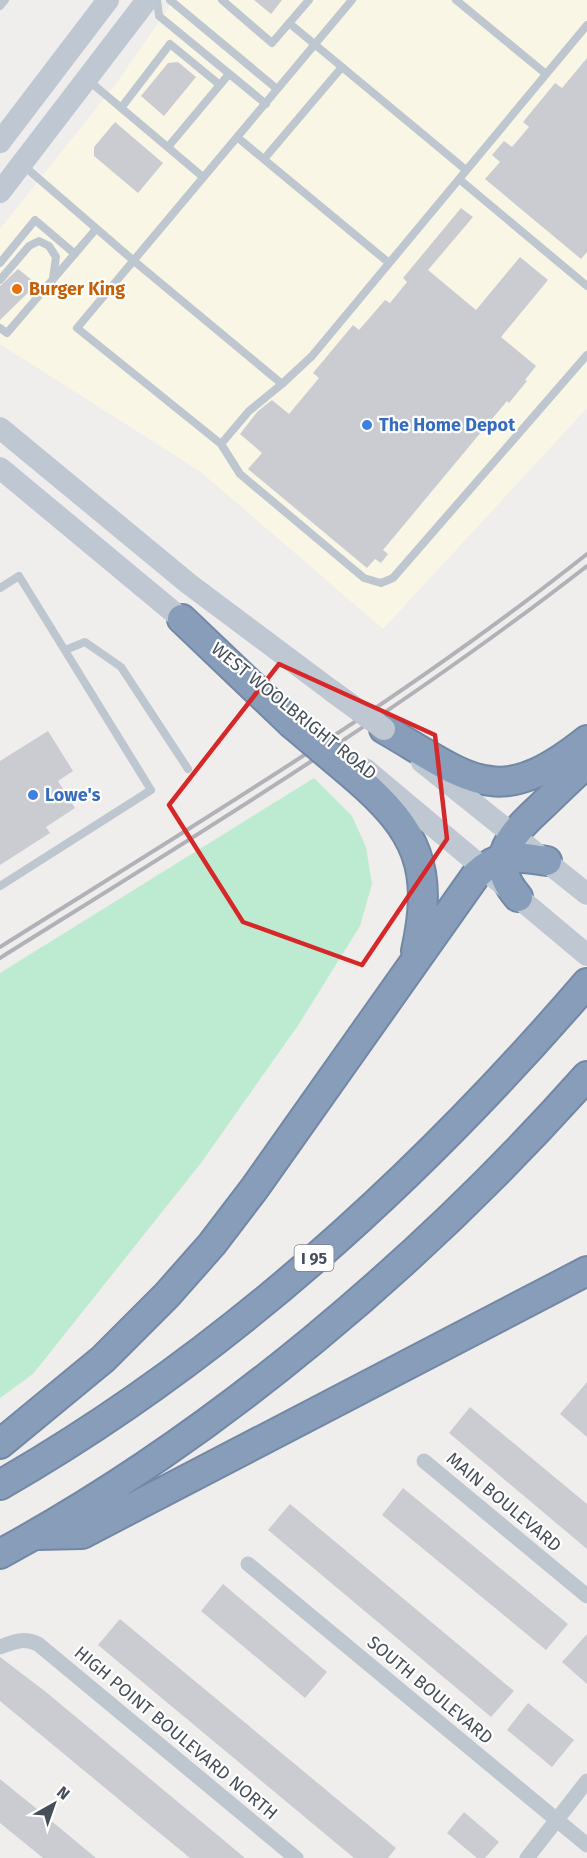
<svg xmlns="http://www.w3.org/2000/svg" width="587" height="1858" viewBox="0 0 587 1858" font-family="'Fira Sans',sans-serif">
  <rect width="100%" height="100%" fill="#f0eded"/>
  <path fill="#faf6e6" d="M174,0H587V408L383,629L201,472L0,344V229L118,81Z"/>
  <path fill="#bdebd2" d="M314,778L352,816L366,847L372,884L360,926L299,1024L201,1163L33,1374L0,1398V973Z"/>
  <path fill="#caccd2" d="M254,0H282L271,14Z
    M587,58V252L581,259L485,179L500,162L492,155L504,141L512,147L529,127L523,122L555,83L562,88Z
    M178,62L196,77L164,116L141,96L168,63Z
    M115,122L163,163L138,193L94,156V147Z
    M461,208L473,217L428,270L476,310L520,257L548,280L501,337L536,366L525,380L527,381L509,403L507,401L383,550L388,554L381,563L375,559L367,568L248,469L262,453L240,434L258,411L272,400L289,414L319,378L313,373L353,325L359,330L385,300L390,303L407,282L403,278Z
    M18,269L37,284L0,320V286Z
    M48,731L73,771L58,781L75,808L46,827L50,833L0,865V761Z
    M587,1382V1437L560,1414Z
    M470,1407L587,1504V1549L449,1433Z
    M403,1488L568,1624L546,1650L382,1515Z
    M290,1504L514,1691L491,1717L268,1530Z
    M223,1584L327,1672L305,1698L201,1611Z
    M120,1619L396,1848L388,1858H354L98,1645Z
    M587,1634V1684L562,1662Z
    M0,1657L46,1692L245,1858H190L151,1826L0,1701Z
    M528,1703L574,1740L552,1767L507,1730Z
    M0,1779L43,1814L96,1858H43L0,1823Z
    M464,1812L499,1842L485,1858H477L447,1833Z"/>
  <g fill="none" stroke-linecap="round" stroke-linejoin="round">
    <g stroke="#7388a5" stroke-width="32">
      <path id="highway" d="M182,619L291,723
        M384,729C471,779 497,812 587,740
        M355,777C418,831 434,869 416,951
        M518,897C484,858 515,831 544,804C558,790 573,776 587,763
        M0,1444L103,1359L167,1295L212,1244L254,1189L476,875C501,851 516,857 547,861
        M0,1485C225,1356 419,1178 587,983
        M38,1535L82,1534L587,1271
        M0,1554C216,1437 424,1259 587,1076"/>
    </g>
    <path stroke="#bec6cf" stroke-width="8" d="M157,0L159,16L266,104
      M170,0L277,89
      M222,0L272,43L309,0
      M456,0L546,74
      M0,6L5,0
      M289,23L466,170
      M88,80L203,177
      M121,108L170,44L220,85
      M237,137L389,263
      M168,147L229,74
      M264,159L342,67
      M24,166L134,261L282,384L312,356L587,25
      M459,179L587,286
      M0,263L35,220L75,254
      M0,280L29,246L39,241L49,246L56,257L53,278
      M0,328L7,333L96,229
      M282,384L249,411L221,444L77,328L352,0
      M221,444L240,474L364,578L381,583L393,578L587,355
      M0,588L19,576L151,790L0,886
      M65,650L85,642L121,667L188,769"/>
    <path stroke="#bec6cf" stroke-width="15" d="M424,1461L587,1596
      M248,1564L587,1845
      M0,1647C14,1642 23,1637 38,1644L296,1858
      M527,1858L587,1781"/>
    <path stroke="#bfc7d3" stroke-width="22" d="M0,142L108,0
      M0,192L147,0
      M0,428L189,584L332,691
      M0,468L195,630
      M422,762L587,894
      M365,769L587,955"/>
    <use href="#highway" stroke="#879db9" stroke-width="28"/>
    <path stroke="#b0b2b7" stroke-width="4" d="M0,947C199,822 402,701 587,554
      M0,958C200,833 401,711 587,566"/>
    <g stroke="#7388a5" stroke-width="32" stroke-linecap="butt">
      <path id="highway-bridge" d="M291,723L355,777"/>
    </g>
    <path stroke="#bfc7d3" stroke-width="22" d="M332,691L384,729"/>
    <use href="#highway-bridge" stroke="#879db9" stroke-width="28"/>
  </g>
  <path fill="none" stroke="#d62828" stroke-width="4.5" stroke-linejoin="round" d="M279,664L435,735L447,839L362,965L243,922L169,805Z"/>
  <circle fill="#e8710a" stroke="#fff" stroke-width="2" cx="17" cy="289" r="6"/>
  <g fill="#3f7fe0" stroke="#fff" stroke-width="2">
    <circle cx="367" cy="425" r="6"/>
    <circle cx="33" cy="795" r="6"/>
  </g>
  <g text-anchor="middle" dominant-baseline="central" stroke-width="4.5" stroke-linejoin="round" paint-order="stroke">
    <rect fill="#fff" stroke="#7e848b" stroke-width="1.5" x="294.5" y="1245" width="39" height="26" rx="4.5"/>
    <g font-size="16" font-weight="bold" fill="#464f59">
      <text x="314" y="1258">I 95</text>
    </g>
    <g font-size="18" font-weight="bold" fill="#c56008" stroke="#fff" text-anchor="start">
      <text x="29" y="289">Burger King</text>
    </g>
    <g font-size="18" font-weight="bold" fill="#366cbe" stroke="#fff" text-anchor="start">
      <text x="379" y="425">The Home Depot</text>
      <text x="45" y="795">Lowe's</text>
    </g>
    <g font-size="18" fill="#464f59" stroke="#fff">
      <text transform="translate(294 711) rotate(39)">WEST WOOLBRIGHT ROAD</text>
      <text transform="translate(504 1502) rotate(40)">MAIN BOULEVARD</text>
      <text transform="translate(430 1690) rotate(40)">SOUTH BOULEVARD</text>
      <text transform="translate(176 1733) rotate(40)">HIGH POINT BOULEVARD NORTH</text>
    </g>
  </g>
  <g transform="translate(54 1804) rotate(40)" stroke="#ffffff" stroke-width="4.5" paint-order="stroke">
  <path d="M0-4.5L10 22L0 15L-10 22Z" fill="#464f59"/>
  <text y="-9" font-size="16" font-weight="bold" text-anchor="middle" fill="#464f59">N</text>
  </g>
</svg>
